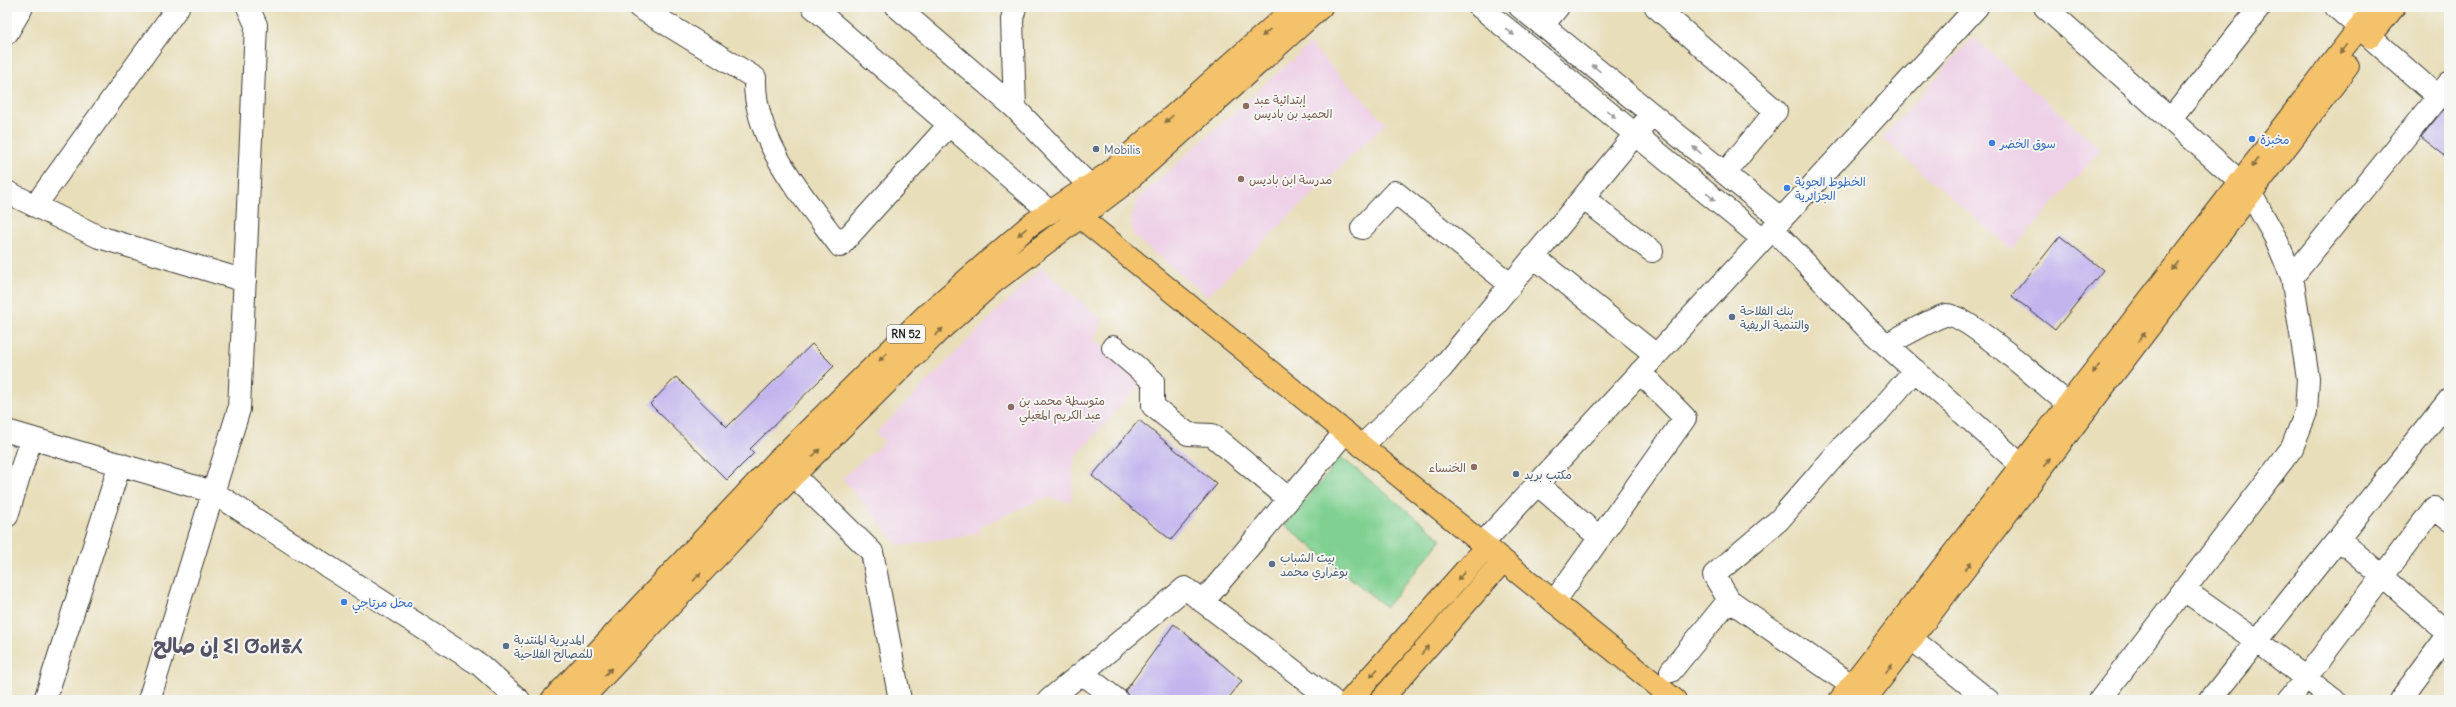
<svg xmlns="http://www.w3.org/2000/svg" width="2456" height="707" viewBox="0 0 2456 707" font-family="Delius,'Playpen Sans Arabic','Noto Sans Tifinagh',sans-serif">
  <rect width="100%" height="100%" fill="#f6f6f2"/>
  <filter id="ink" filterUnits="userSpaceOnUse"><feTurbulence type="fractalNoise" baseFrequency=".025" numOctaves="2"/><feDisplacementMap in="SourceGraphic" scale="8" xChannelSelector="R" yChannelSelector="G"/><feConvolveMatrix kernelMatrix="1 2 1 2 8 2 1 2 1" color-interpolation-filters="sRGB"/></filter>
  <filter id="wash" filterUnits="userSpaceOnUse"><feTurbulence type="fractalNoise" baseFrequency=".012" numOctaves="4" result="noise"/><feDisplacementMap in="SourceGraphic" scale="16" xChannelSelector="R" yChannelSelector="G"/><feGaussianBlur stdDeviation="0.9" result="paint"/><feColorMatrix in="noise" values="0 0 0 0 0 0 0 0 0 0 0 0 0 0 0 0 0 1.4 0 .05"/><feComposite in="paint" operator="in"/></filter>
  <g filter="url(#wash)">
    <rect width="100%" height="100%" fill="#e8deba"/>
    <path fill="#eed0e7" d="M1973,37L2101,149L2012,250L1882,138Z
      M1310,44L1386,123L1207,296L1139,241L1133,233L1131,218L1139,197Z
      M1041,267L1103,320L1094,339L1142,382L1074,459L1071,501L1044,498L981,526L979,533L899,546L842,478L885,442L876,433Z"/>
    <path fill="#80d091" stroke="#4e7656" d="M1341,457L1442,539L1386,607L1285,525Z"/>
    <g id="blocks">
      <path fill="#c2b5ee" d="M2449,103V159L2421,137Z
        M2060,236L2103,270L2055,330L2012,296Z
        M812,344L834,366L750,449L754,453L727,480L650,404L676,377L727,427Z
        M1139,420L1217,484L1171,540L1092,476Z
        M1174,624L1242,681L1227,700H1131L1129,698L1125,691Z"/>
    </g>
  </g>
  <g filter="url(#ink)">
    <use href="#blocks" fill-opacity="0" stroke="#3b3934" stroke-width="1"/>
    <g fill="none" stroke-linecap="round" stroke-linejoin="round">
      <g stroke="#3b3934" stroke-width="24">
        <path id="minor" d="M639,7L755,78C753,141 804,197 840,246L949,125
          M813,7L1050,212
          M897,7L1015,108
          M1015,7L1012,20L1015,108L1079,175L1104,198
          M1480,7L1763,239
          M1520,7L1781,219
          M1656,7L1776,111L1725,173
          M2045,7L2240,182L2251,194L2276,239L2292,277L2308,378L2306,412L2292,448L2100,700
          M2336,7L2438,97
          M1543,25L1558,7
          M7,33L22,7
          M2171,119L2260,7
          M7,192L99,237L245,281
          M1583,198L1652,251
          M35,206L178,7
          M1362,228L1395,192L1511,285
          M1773,229L1865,326L2021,465
          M1534,257L1656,355
          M2292,277L2449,83
          M1886,345C1897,339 1938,316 1946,315C1965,313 2050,389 2068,404
          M1113,347L1153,381V406L1188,434L1212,435L1289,499
          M7,431L213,492L480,665L519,700
          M1362,446L1441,369L1652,114
          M780,462L872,552L900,700
          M1537,484L1600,538
          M7,516L31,438
          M2339,539L2449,634
          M1482,544L1977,7
          M2184,590L2257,641L2334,700
          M1203,602L1345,432
          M1554,602L1685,418L1640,372
          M1897,627L1988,700
          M1671,671L1729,600
          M1082,673L1117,700
          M1851,685L1729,600L1714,575L1779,520L1845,444L1876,415L1915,370
          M45,700L120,464
          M149,700L239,409L256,25L248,7
          M1049,700L1185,588L1332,700
          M2210,700L2449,400
          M2289,700L2434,508L2449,520
          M2400,700L2449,634"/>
      </g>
      <g stroke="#3b3934" stroke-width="24">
        <path id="major" d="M2370,37L2394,7
          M1069,208L1675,700
          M552,700L778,460L926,315L1030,225L1109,173L1295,7
          M581,700L794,475L939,331L994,282L1123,185L1321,7
          M1350,700L1486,547
          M1381,700L1503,561
          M1840,700L2375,7
          M1865,700L2348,66"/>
      </g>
      <use href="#minor" stroke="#fff" stroke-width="22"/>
      <use href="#major" stroke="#f3c26a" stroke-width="22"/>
    </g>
    <defs><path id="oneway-solid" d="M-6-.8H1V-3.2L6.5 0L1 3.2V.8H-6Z"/></defs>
    <g fill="#999">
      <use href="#oneway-solid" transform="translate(1510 32) rotate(39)"/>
      <use href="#oneway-solid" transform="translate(1596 68) rotate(-141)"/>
      <use href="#oneway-solid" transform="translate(1611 114) rotate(39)"/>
      <use href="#oneway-solid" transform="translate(1697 150) rotate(-141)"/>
      <use href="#oneway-solid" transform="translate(1711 197) rotate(39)"/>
    </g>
    <g fill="#886f43">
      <use href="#oneway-solid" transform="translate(1266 33) rotate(138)"/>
      <use href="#oneway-solid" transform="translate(2343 49) rotate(128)"/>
      <use href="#oneway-solid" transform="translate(1169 119) rotate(138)"/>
      <use href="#oneway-solid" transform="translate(2255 163) rotate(128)"/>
      <use href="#oneway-solid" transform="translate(1022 232) rotate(140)"/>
      <use href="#oneway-solid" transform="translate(2175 266) rotate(128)"/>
      <use href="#oneway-solid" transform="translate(939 332) rotate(-44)"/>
      <use href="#oneway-solid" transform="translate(2142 337) rotate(-53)"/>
      <use href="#oneway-solid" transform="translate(883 357) rotate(135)"/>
      <use href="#oneway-solid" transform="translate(2096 369) rotate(128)"/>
      <use href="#oneway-solid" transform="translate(816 453) rotate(-45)"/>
      <use href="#oneway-solid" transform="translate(2047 462) rotate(-53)"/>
      <use href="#oneway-solid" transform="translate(1968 566) rotate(-53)"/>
      <use href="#oneway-solid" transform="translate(1461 576) rotate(132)"/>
      <use href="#oneway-solid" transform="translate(697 577) rotate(-47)"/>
      <use href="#oneway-solid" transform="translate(1425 650) rotate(-49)"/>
      <use href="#oneway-solid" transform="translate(1889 669) rotate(-53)"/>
      <use href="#oneway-solid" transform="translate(608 672) rotate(-47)"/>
      <use href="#oneway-solid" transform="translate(1374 673) rotate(132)"/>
    </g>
  </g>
  <g fill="#8d6e63" stroke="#f6f6f2" stroke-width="1.5">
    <circle cx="1246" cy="106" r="4"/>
    <circle cx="1241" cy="179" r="4"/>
    <circle cx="1011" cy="407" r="4"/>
    <circle cx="1474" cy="467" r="4"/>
  </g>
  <g fill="#3f7fe0" stroke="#f6f6f2" stroke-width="1.5">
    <circle cx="2252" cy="139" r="4"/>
    <circle cx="1992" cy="143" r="4"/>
    <circle cx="1787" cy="188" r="4"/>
    <circle cx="344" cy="602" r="4"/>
  </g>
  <g fill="#5c6f8a" stroke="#f6f6f2" stroke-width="1.5">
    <circle cx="1096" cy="149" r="4"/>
    <circle cx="1732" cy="317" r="4"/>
    <circle cx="1516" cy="474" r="4"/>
    <circle cx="1272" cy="564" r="4"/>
    <circle cx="506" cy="646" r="4"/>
  </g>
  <g text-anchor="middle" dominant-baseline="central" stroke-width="4" stroke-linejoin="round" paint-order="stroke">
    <rect fill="#f6f6f2" stroke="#5d5d5c" stroke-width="1" x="887" y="325" width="38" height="18" rx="3"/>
    <g font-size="11" font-weight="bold" fill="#1c1c1c">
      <text x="906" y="334">RN 52</text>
    </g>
    <g font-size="12" fill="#785e54" stroke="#f6f6f2" text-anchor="start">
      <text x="1254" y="99">إبتدائية عبد<tspan x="1254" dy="14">الحميد بن باديس</tspan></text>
      <text x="1249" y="179">مدرسة ابن باديس</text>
      <text x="1019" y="400">متوسطة محمد بن<tspan x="1019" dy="14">عبد الكريم المغيلي</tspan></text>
      <text x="1466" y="467" text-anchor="end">الخنساء</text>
    </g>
    <g font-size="12" fill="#366cbe" stroke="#f6f6f2" text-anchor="start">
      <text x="2260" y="139">مخبزة</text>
      <text x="2000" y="143">سوق الخضر</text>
      <text x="1795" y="181">الخطوط الجوية<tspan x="1795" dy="14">الجزائرية</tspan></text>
      <text x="352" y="602">محل مرتاجي</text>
    </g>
    <g font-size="12" fill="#4e5e75" stroke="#f6f6f2" text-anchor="start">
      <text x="1104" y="149">Mobilis</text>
      <text x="1740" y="310">بنك الفلاحة<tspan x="1740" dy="14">والتنمية الريفية</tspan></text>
      <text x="1524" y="474">مكتب بريد</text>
      <text x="1280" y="557">بيت الشباب<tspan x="1280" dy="14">بوغراري محمد</tspan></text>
      <text x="514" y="639">المديرية المنتدبة<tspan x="514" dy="14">للمصالح الفلاحية</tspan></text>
    </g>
    <g font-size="20" font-weight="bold" fill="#565266" stroke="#f6f6f2">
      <text x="228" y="645">إن صالح ⵉⵏ ⵚⴰⵍⴻⵃ</text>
    </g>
  </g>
  <rect width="2456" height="707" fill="none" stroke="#f6f6f2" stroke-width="24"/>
</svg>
